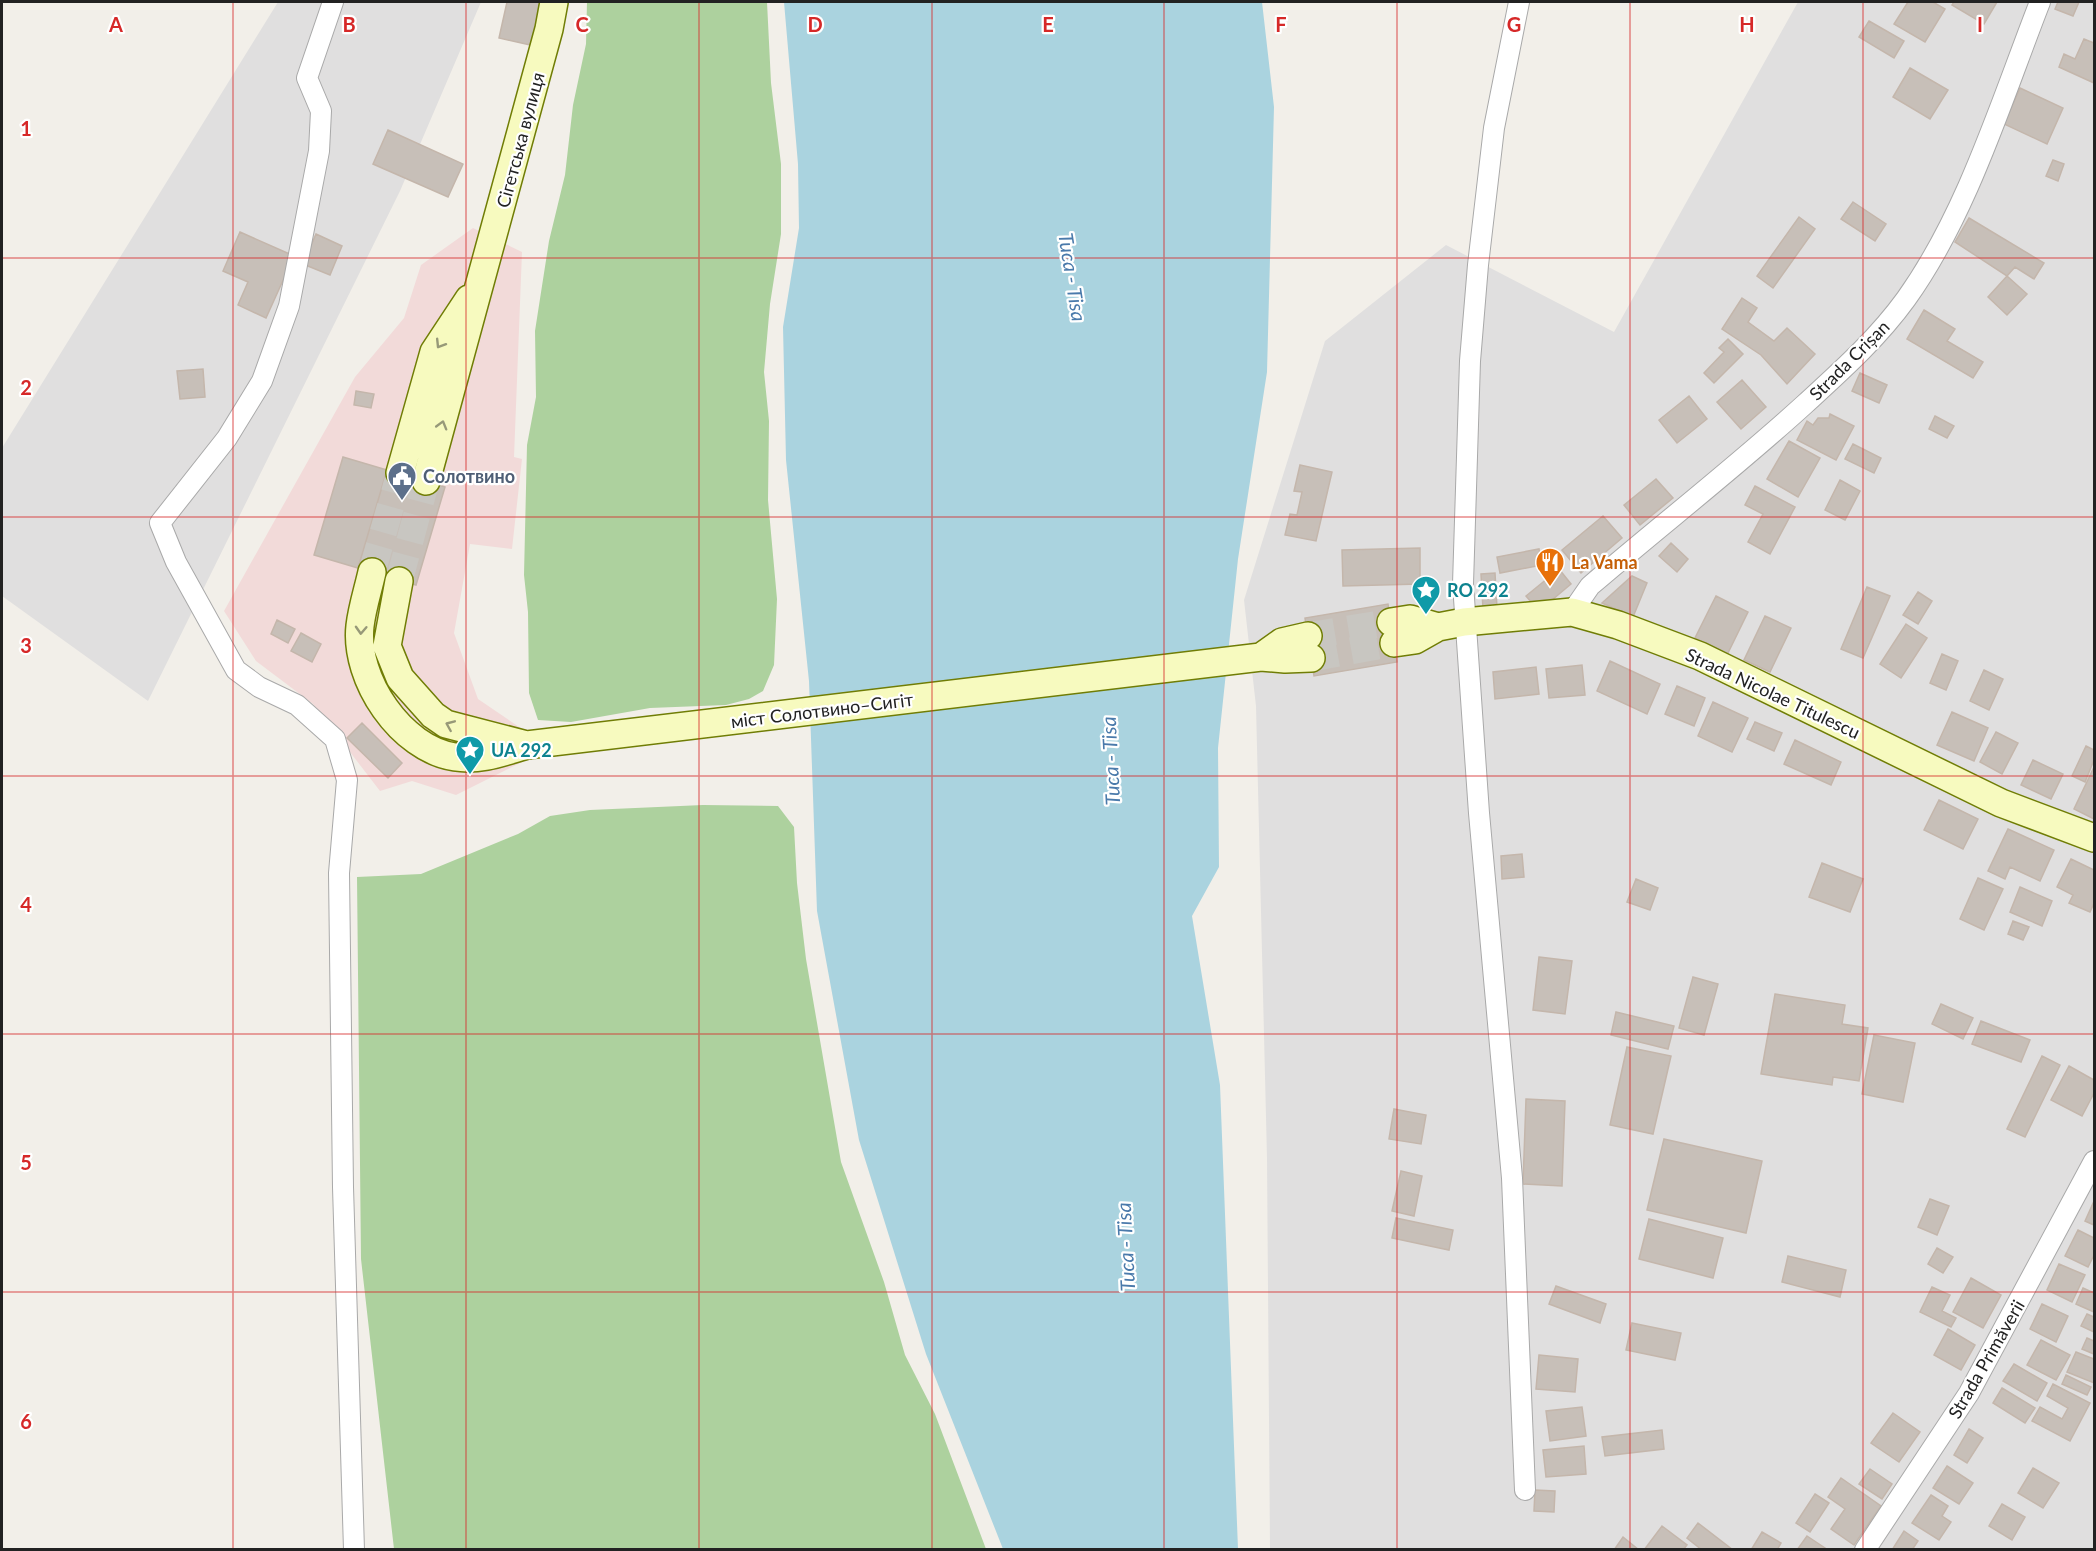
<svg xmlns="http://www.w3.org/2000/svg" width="2096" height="1551" viewBox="0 0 2096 1551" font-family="Lato,sans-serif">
  <rect width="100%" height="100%" fill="#f2efe9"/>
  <path fill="#e0dfdf" d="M278,2H481L400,191L148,701L2,596V448Z
    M1798,2H2094V1549H1270L1267,1158L1256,706L1244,600L1325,341L1446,245L1614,332Z"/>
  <path fill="#f2dad9" d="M473,228L522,252L514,457L522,459L512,549L470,544L454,633L478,699L525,731L528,759L456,795L412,781L380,791L313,704L256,661L224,611L355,377L404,318L421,265Z"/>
  <path fill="#add19e" d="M587,2H767L771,83L781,164V234L770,304L764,372L769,421L768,500L777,599L774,665L763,691L749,699L726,705L650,708L571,722L538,720L529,693L528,612L524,575L527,445L536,397L535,331L549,241L565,175L573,105L586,44Z
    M703,805L778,806L794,827L797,883L806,959L841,1162L884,1282L905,1355L935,1414L986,1549H394L361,1259L357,877L421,874L518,834L550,816L590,810Z"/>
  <path fill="#aad3df" d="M784,2H1262L1274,107L1267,372L1238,559L1218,748L1219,867L1192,916L1220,1085L1238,1549H1003L926,1354L859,1140L817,911L809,681L786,460L783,327L799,228L798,164Z"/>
  <path fill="#c7bfb8" stroke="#c4b6ab" stroke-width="1.5" d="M507,2H545L535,46L499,38Z
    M1908,2H1933L1945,9L1925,42L1894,24Z
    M1954,2H1997L1984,24L1952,5Z
    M2058,2H2079L2073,16L2055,9Z
    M1869,21L1904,41L1894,58L1859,37Z
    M2084,39L2094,43V83L2059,67L2064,54L2075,59Z
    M1910,68L1948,90L1930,119L1893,97Z
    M2020,88L2063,108L2047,144L2004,124Z
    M388,130L463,164L448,197L373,164Z
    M2053,160L2064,164L2058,181L2046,176Z
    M1853,202L1886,224L1875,241L1841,219Z
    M1799,217L1815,229L1773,288L1757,276Z
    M1969,218L2044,263L2034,279L2015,267L2007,276L1955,242Z
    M240,232L294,256L266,318L238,305L248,282L223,271Z
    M316,234L342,246L330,275L303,264Z
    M2007,276L2027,294L2007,315L1988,297Z
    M1742,298L1757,308L1748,322L1774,341L1787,328L1815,354L1787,384L1761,355L1722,329Z
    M1924,310L1955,329L1947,341L1983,362L1973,378L1907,339Z
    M1728,339L1743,354L1714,383L1704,373L1724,352L1719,348Z
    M203,369L205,397L180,399L177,371Z
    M1860,373L1887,385L1879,403L1852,391Z
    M1742,380L1766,407L1741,429L1717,402Z
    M356,391L374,394L371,408L354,405Z
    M1689,396L1707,419L1677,443L1659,420Z
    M1830,414L1854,426L1836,460L1797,440L1807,421L1813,425L1818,418H1829Z
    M1935,416L1954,426L1947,438L1929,429Z
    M1789,441L1820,458L1798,497L1767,479Z
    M1853,444L1881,458L1874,473L1845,459Z
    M343,457L387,470L358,568L314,555Z
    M1300,465L1332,472L1316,541L1285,535L1290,514L1297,515L1302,492L1294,491Z
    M387,470L445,487L416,585L358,568Z
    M1656,479L1673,498L1640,525L1624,505Z
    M1840,480L1860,491L1845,520L1825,510Z
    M1755,486L1795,507L1770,554L1748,542L1763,514L1745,505Z
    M1603,516L1622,538L1581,573L1562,550Z
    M1671,543L1688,559L1677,572L1659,556Z
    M1420,548V584L1343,586L1342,550Z
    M1539,549L1542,565L1500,573L1497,557Z
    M1559,569L1571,584L1539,611L1526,596Z
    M1495,573L1497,608L1483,609L1481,574Z
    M1632,576L1647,583L1633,617L1602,603Z
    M1867,587L1890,596L1863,658L1841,649Z
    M1918,592L1932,601L1918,624L1903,615Z
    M1716,596L1748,612L1727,655L1695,638Z
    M1388,604L1397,662L1314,676L1305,618Z
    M1765,616L1791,628L1770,672L1744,660Z
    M277,620L295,629L288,643L271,634Z
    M1906,624L1927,638L1901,678L1880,664Z
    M301,633L321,644L312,662L291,651Z
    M1942,654L1958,661L1946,690L1930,683Z
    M1610,661L1660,684L1647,714L1597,691Z
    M1582,665L1585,695L1549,698L1546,669Z
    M1536,667L1539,694L1495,699L1493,672Z
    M1984,670L2003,679L1989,710L1970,701Z
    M1677,686L1705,698L1694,726L1665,714Z
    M1713,702L1748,718L1732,752L1698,736Z
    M1952,712L1988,728L1974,761L1937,745Z
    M1755,722L1782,733L1774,751L1747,739Z
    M362,723L402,763L388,778L347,738Z
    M1996,732L2018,743L2002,774L1980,762Z
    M1795,740L1841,762L1831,785L1784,764Z
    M2086,746L2094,750V760L2085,782L2072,776Z
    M2033,760L2063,774L2051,799L2021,785Z
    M2094,767V819L2074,809Z
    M1939,800L1978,819L1963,849L1924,830Z
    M2008,829L2054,850L2040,881L2010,867L2005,879L1988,871Z
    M1522,854L1524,877L1502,879L1501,856Z
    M2071,859L2094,870V903L2090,912L2069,903L2073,895L2057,887Z
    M1822,863L1863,879L1850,912L1809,897Z
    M1978,878L2003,889L1984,930L1960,919Z
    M1636,879L1658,888L1650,910L1627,902Z
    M2020,887L2052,901L2042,926L2010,912Z
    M2013,921L2029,927L2023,940L2008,934Z
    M1539,957L1572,961L1565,1014L1533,1010Z
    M1693,977L1718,984L1704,1035L1679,1028Z
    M1775,994L1845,1005L1842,1024L1868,1028L1859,1081L1833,1077L1832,1085L1761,1074Z
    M1941,1004L1973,1018L1963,1039L1932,1024Z
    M1616,1012L1674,1026L1668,1049L1611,1035Z
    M1981,1021L2030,1040L2021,1062L1972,1044Z
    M1874,1035L1915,1043L1903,1102L1862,1094Z
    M1627,1047L1671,1056L1653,1134L1610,1125Z
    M2042,1056L2060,1065L2025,1137L2007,1129Z
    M2069,1066L2094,1080V1093L2082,1116L2051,1100Z
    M1526,1099L1565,1101L1562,1186L1523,1184Z
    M1394,1109L1426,1115L1421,1144L1389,1139Z
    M1664,1139L1762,1161L1746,1233L1647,1210Z
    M1401,1171L1422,1176L1414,1216L1392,1211Z
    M1930,1199L1949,1206L1937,1235L1918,1227Z
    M2094,1201V1225L2085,1221Z
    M1396,1218L1453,1230L1449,1250L1392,1238Z
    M1649,1219L1723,1238L1713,1278L1639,1259Z
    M2078,1230L2094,1238V1255L2088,1267L2065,1256Z
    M1937,1248L1953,1257L1943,1273L1928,1264Z
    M1788,1256L1846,1270L1840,1297L1782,1282Z
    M2059,1264L2085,1275L2072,1302L2047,1290Z
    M1971,1278L2001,1295L1983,1328L1953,1312Z
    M1556,1286L1606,1304L1600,1323L1549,1304Z
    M1932,1287L1950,1295L1942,1311L1956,1318L1951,1327L1920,1312Z
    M2083,1288L2094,1293V1312L2076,1304Z
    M2042,1304L2068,1316L2056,1342L2030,1329Z
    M2087,1314L2094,1317V1332L2081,1326Z
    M1632,1323L1681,1333L1675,1360L1626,1350Z
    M1948,1329L1975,1345L1961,1370L1934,1355Z
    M2087,1338L2094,1341V1354L2082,1349Z
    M2041,1340L2070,1355L2056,1380L2027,1365Z
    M2076,1352L2094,1359V1383L2067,1372Z
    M1539,1355L1578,1359L1575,1392L1536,1389Z
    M2014,1364L2047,1383L2037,1401L2003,1381Z
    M2066,1375L2091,1387L2087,1395L2062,1384Z
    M2053,1384L2090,1403L2070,1441L2032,1421L2040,1407L2062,1419L2068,1408L2047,1396Z
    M2002,1388L2035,1408L2025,1423L1993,1403Z
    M1582,1407L1586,1436L1550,1441L1546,1411Z
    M1893,1413L1920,1432L1899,1462L1871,1443Z
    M1969,1429L1983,1438L1967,1463L1954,1455Z
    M1662,1430L1664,1449L1605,1456L1602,1437Z
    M1584,1446L1586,1474L1546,1477L1543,1450Z
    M1947,1466L1973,1483L1959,1504L1933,1488Z
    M2033,1468L2059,1483L2043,1508L2018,1493Z
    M1870,1469L1892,1484L1882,1499L1859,1484Z
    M1841,1478L1881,1506L1854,1545L1831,1529L1845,1509L1828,1497Z
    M1535,1490L1555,1491L1554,1512L1534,1511Z
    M1815,1494L1829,1503L1810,1532L1796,1523Z
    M1931,1495L1948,1506L1942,1516L1951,1522L1939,1540L1912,1523Z
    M2002,1504L2025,1517L2012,1540L1989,1526Z
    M1698,1523L1733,1550H1702L1687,1538Z
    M1662,1526L1687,1545L1683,1550H1644Z
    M1904,1531L1918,1541L1912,1550H1892Z
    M1762,1532L1781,1543L1777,1550H1751Z
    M1807,1536L1828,1550H1797Z
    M1623,1537L1639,1550H1614Z"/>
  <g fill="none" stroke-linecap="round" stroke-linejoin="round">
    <path stroke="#c8c6c1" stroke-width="27" stroke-dasharray="27 14" stroke-linecap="butt" d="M372,572L400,473
      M399,581L426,481
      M1308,636L1391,622
      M1311,658L1394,643"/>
    <g stroke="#a9a9a9" stroke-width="22">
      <path id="street" d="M333,2L307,78L321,111L319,151L289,306L262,381L227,438L160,523L176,562L236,670L259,687L297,705L335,739L347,780L339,873L343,1187L354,1550
        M1519,2L1494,128L1478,265L1470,361L1463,584L1479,813L1512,1178L1525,1490
        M1572,612L1590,586C1661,525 1736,467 1805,404C1841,371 1877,339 1906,299C1967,214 2002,99 2040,2
        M1865,1550L1969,1393L2094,1161"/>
    </g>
    <g stroke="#707d05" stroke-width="30">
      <path id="secondary" d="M400,473L434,352L469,299
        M426,481L549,29L554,2
        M372,572C368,590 362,608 360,626C354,679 401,749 455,757C480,761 503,752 527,745L1261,657L1285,659L1311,658
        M399,581L387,646L400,678L433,715L446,724L523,744
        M1391,622L1410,619L1438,627
        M1394,643L1415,640L1438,627L1464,622L1572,612L1618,625L1700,656L2001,803L2094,838
        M1261,657L1282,642L1308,636"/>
    </g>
    <use href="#street" stroke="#fff" stroke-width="20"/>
    <use href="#secondary" stroke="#f7fabf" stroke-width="27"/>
  </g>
  <defs><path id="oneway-chevron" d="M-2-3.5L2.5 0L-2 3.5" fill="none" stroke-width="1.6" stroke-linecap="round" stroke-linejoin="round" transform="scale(1.5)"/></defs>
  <g stroke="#979978">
    <use href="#oneway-chevron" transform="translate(440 344) rotate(122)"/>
    <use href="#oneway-chevron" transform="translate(442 425) rotate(-74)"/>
    <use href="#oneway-chevron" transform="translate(361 630) rotate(93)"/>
    <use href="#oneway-chevron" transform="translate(450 725) rotate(-157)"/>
  </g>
  <path fill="none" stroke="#d62828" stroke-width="1.5" stroke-opacity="0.55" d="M233,2V1550M466,2V1550M699,2V1550M932,2V1550M1164,2V1550M1397,2V1550M1630,2V1550M1863,2V1550M2,258H2094M2,517H2094M2,776H2094M2,1034H2094M2,1292H2094"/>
  <defs>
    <g id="civic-pin" transform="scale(1.5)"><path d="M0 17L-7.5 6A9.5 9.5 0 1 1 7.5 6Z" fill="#5c6f8a" stroke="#fff"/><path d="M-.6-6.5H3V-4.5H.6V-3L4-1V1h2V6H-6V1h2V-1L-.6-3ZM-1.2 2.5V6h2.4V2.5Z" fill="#fff"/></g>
    <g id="restaurant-pin" transform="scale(1.5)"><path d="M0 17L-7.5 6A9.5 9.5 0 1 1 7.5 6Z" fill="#e8710a" stroke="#fff"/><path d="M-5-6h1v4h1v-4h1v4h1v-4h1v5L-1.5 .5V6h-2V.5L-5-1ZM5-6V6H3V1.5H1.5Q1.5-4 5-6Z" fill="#fff"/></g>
    <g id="sight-pin" transform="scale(1.5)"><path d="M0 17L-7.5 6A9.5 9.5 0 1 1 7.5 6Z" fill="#0f9aa8" stroke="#fff"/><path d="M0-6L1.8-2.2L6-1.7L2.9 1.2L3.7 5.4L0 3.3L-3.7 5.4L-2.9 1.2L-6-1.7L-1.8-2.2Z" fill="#fff"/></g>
  </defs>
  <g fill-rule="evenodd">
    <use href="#civic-pin" x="402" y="476"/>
    <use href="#restaurant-pin" x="1550" y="562"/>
    <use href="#sight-pin" x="1426" y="590"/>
    <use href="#sight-pin" x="470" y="750"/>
  </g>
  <g text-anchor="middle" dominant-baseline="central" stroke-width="4.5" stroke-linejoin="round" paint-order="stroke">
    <g font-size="18" fill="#222" stroke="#fff">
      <text transform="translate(520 140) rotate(-75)">Сігетська вулиця</text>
      <text transform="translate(1849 360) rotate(-45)">Strada Crișan</text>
      <text transform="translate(1773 693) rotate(25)">Strada Nicolae Titulescu</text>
      <text transform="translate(822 710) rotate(-7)">міст Солотвино–Сигіт</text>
      <text transform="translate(1986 1359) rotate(-60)">Strada Primăverii</text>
    </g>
    <g font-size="18" font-weight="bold" fill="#4e5e75" stroke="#fff" text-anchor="start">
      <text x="423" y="476">Солотвино</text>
    </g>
    <g font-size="18" font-weight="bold" fill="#c56008" stroke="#fff" text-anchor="start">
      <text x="1571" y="562">La Vama</text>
    </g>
    <g font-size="18" font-weight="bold" fill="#0d838f" stroke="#fff" text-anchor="start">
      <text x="1447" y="590">RO 292</text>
      <text x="491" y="750">UA 292</text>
    </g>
    <g font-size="20" font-style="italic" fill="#4a7aab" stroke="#fff">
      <text transform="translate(1073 277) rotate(81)">Тиса - Tisa</text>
      <text transform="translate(1110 761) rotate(-93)">Тиса - Tisa</text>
      <text transform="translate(1125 1247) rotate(-93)">Тиса - Tisa</text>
    </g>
  </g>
  <g font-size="20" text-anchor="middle" font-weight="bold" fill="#d62828" stroke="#fff" stroke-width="4.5" stroke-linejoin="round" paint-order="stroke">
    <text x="116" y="32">A</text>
    <text x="349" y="32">B</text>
    <text x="582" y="32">C</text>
    <text x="815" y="32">D</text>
    <text x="1048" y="32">E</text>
    <text x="1281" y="32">F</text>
    <text x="1514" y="32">G</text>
    <text x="1747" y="32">H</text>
    <text x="1980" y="32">I</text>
    <text x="26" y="136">1</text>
    <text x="26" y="395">2</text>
    <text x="26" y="653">3</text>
    <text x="26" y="912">4</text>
    <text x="26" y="1170">5</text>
    <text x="26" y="1429">6</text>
  </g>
  <rect width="2096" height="1551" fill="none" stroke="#222222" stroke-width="6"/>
</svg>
